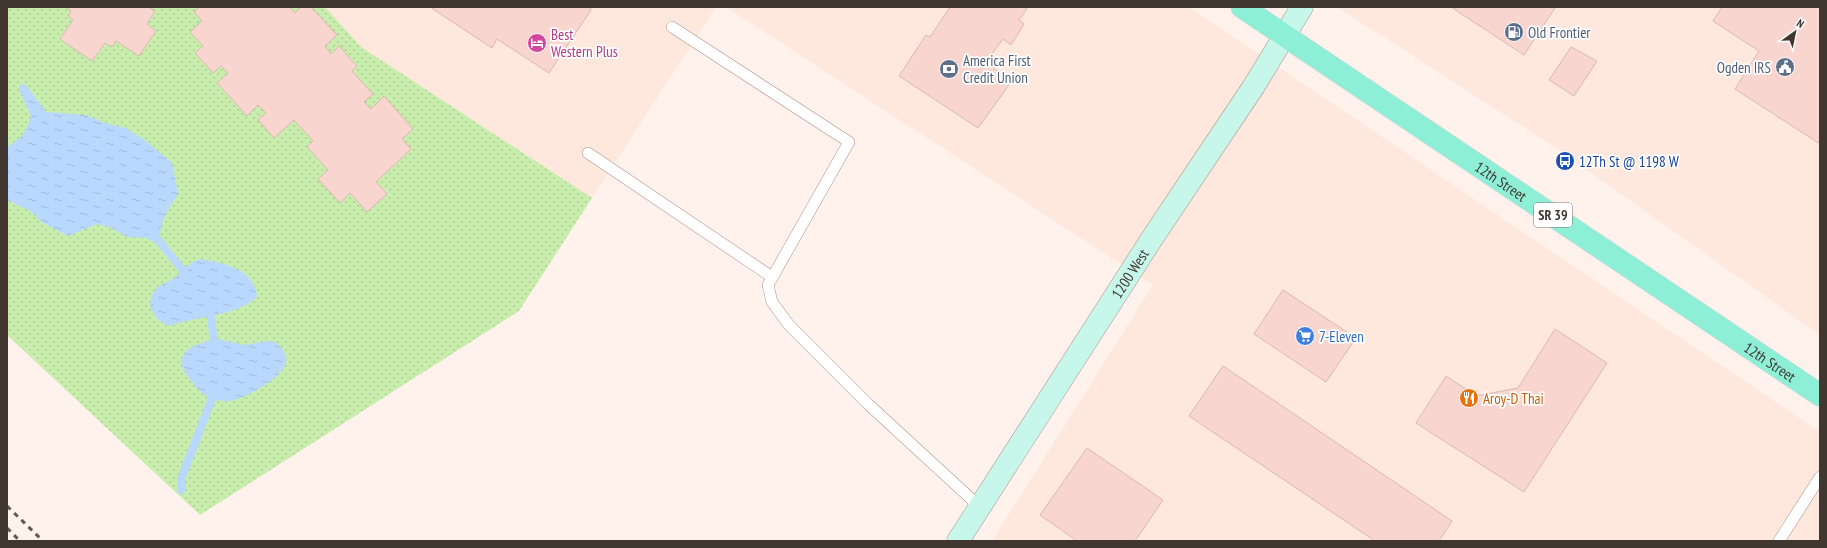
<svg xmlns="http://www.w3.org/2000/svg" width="1827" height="548" viewBox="0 0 1827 548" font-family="'PT Sans Narrow',sans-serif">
  <defs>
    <pattern id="grass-dots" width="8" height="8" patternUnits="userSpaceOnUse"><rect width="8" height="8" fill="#c8edac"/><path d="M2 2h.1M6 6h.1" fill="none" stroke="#adcc94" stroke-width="1.8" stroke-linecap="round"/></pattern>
    <pattern id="water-ripples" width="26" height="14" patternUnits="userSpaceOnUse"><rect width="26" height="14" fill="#b9d8fd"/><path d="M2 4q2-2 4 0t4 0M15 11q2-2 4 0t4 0" fill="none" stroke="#a0bad9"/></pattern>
  </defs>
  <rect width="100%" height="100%" fill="#fff2ec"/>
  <path fill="#fee7dc" d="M325,7H716L592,198L361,47Z
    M726,7H1189L1820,432V541H992L1153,285Z
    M1337,7H1820V335L1553,146Z"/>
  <path fill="url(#grass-dots)" d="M7,7H325L361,47L592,198L519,311L200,515L7,335Z"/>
  <path fill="url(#water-ripples)" d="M22,84L27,86L46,112L86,115L102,122L126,128L146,141L172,163L178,194C169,208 160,221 160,237L154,242L146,238L127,237L109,227L97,224L68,236L43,223L30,211L7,200V147C22,138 26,133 31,116L19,90V86Z
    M201,259C224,263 254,269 257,296C241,316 194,316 169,326C153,320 143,302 157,288C162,283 169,282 174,278C184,271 188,262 201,259Z
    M218,339L245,345L267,341L275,342C285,350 291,360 282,370C272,383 246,398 230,401C222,402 210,399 203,394C198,390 193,383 189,378C184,372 179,365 183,356C188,345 207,341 218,339Z"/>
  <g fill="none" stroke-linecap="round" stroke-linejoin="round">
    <path stroke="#b9d8fd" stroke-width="8" d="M151,232C164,246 175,262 188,276
      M208,306L210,310L215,349
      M181,490L182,485L181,479L216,388"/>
  </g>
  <path fill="#f8d5ce" stroke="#dab9b2" d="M66,7H148L155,11L147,24L156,31L139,56L116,41L112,47L105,43L92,61L60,39L73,20L68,16L71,11Z
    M199,7H289L295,13L301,7H311L337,35L325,46L331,54L339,46L357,66L352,71L373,94L364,102L371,109L384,96L413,129L402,139L411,149L376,182L387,194L367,212L350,193L340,203L318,179L328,170L307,147L313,141L294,120L274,138L258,120L266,113L258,105L247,116L217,83L228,73L221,66L213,73L195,53L203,46L190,32L202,21L194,12Z
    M430,7H592L590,9L591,10L549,73L497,39L492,48Z
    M950,7H1023L1027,9L1019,20L1024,24L1011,45L1003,39L986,62L1011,82L978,128L899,76L926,35L930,37Z
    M1451,7H1553L1555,8L1524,55Z
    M1722,7H1820V144L1735,89L1759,51L1713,21Z
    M1571,47L1597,61L1574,96L1549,80Z
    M1283,290L1356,338L1326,382L1254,334Z
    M1555,329L1607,363L1524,492L1416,423L1446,376L1476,396L1518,388Z
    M1223,366L1452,521L1439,541H1375L1189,416Z
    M1087,448L1163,500L1135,541H1077L1040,515Z"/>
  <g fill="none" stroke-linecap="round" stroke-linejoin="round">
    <g stroke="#af9285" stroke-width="12">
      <path id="lane" d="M672,27L849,142L768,285L772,302L789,325L868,404L980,507
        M588,153L772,277
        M1779,541L1820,477"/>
    </g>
    <g stroke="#af9285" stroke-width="23">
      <g id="secondary">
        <path id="s1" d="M958,541L1151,240L1254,86L1302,7"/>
      </g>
    </g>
    <g stroke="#d5d3d2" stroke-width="23">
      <g id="primary">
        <path id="s2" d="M1242,7L1820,395"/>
      </g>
    </g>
    <use href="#lane" stroke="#fff" stroke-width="11"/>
    <use href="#secondary" stroke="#c7f7eb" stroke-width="22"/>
    <use href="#primary" stroke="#8eefd7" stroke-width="22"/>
    <path stroke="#635751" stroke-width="3" stroke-dasharray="5 5" stroke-linecap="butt" d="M7,506L43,541
      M7,528L20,541"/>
  </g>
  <defs>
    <g id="fuel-disc" transform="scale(1)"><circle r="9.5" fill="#5c6f8a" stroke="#fff"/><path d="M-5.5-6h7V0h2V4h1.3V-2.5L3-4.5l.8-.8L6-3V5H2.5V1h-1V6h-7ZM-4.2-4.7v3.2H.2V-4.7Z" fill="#fff"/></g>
    <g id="hotel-disc" transform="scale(1)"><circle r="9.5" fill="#d1479c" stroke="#fff"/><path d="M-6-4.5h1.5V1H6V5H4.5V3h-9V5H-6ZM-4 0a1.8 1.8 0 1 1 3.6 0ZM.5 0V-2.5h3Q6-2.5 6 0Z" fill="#fff"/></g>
    <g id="civic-disc" transform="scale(1)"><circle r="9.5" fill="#5c6f8a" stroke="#fff"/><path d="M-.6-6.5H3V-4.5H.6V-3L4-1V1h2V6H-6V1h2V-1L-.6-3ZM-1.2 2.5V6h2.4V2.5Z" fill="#fff"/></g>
    <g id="bank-disc" transform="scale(1)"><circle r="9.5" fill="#5c6f8a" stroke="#fff"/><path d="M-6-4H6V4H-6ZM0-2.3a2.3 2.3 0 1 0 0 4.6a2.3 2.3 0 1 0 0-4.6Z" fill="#fff"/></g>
    <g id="bus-disc" transform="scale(1)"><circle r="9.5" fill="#1a4fb4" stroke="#fff"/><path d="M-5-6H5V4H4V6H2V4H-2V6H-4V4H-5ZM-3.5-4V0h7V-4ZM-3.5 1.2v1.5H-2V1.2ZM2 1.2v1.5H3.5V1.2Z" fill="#fff"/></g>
    <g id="supermarket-disc" transform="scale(1)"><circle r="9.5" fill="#3f7fe0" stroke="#fff"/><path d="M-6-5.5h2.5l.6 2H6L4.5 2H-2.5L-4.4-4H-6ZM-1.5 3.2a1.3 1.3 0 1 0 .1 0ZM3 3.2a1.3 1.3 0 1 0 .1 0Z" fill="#fff"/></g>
    <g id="restaurant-disc" transform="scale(1)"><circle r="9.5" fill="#e8710a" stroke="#fff"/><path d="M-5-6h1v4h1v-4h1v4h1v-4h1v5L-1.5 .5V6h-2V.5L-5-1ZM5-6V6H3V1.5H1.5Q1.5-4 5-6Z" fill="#fff"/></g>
  </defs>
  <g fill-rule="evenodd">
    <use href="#fuel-disc" x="1514" y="32"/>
    <use href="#hotel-disc" x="537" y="43"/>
    <use href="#civic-disc" x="1785" y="67"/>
    <use href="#bank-disc" x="949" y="69"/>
    <use href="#bus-disc" x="1565" y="161"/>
    <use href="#supermarket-disc" x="1305" y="336"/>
    <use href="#restaurant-disc" x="1469" y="398"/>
  </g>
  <g text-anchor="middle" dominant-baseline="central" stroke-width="3.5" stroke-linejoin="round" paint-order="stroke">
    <rect fill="#fff" stroke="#7b726f" stroke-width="1" x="1534" y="203" width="38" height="24" rx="3"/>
    <g font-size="14" font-weight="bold" fill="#423631">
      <text x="1553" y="215">SR 39</text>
    </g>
    <g font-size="15" fill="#4e5e75" stroke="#fff" text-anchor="start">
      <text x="1528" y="32">Old Frontier</text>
      <text x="963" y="60">America First<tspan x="963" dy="17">Credit Union</tspan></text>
      <text x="1771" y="67" text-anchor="end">Ogden IRS</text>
    </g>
    <g font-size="15" fill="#b23c85" stroke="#fff" text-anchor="start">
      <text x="551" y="34">Best<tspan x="551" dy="17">Western Plus</tspan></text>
    </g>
    <g font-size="15" fill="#164399" stroke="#fff" text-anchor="start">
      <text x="1579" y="161">12Th St @ 1198 W</text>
    </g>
    <g font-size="15" fill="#423631" stroke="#fff">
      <text stroke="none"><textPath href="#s2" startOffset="312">12th Street</textPath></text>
      <text stroke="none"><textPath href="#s1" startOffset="318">1200 West</textPath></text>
      <text stroke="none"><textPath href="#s2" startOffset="636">12th Street</textPath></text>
    </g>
    <g font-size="15" fill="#366cbe" stroke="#fff" text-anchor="start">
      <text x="1319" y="336">7-Eleven</text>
    </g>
    <g font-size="15" fill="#c56008" stroke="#fff" text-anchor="start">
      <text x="1483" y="398">Aroy-D Thai</text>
    </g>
  </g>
  <rect width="1827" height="548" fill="none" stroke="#423631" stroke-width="16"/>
  <g transform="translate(1795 32) rotate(33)" stroke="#ffffff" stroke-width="3" paint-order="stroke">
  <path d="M0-3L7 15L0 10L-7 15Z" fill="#423631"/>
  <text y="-6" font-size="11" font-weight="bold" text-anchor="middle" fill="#423631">N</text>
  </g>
</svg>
